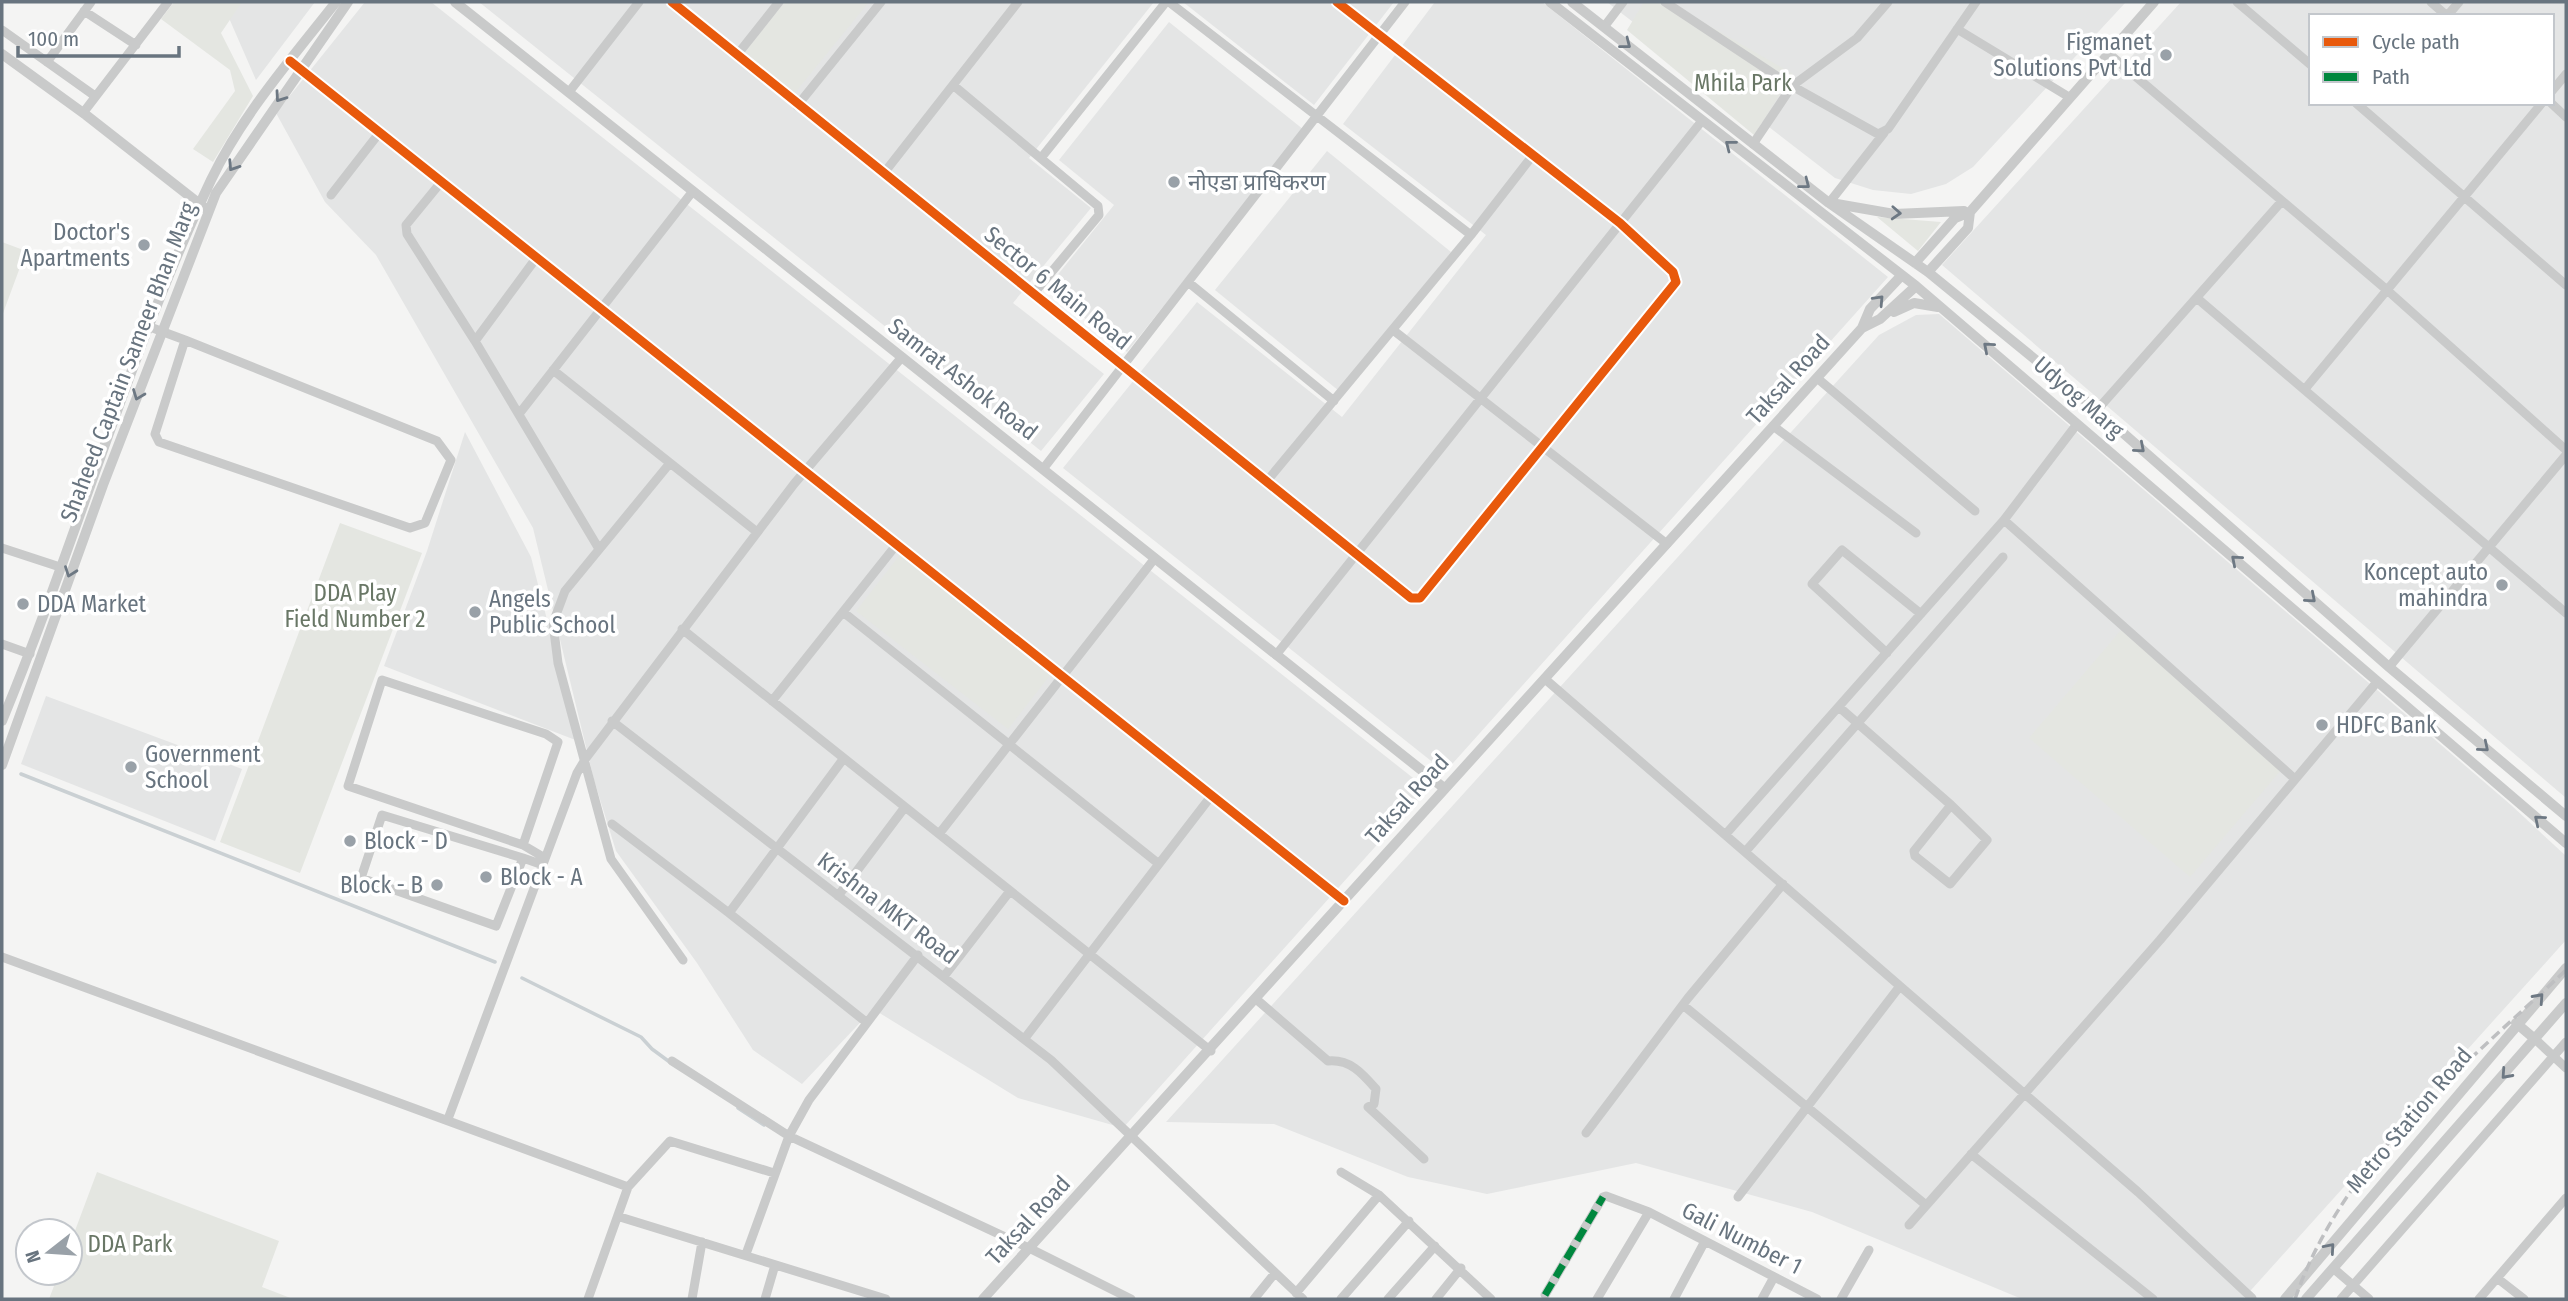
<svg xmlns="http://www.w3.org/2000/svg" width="2568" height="1301" viewBox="0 0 2568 1301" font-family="'Fira Sans Condensed','Noto Sans Devanagari',sans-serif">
  <rect width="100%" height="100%" fill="#f4f4f3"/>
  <path fill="#e4e5e5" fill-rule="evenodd" d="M222,2H315L256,80Z
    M365,2H431L1427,789L1123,1128L1018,1098L873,1009L802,1084L753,1050L697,963L616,851L594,780L533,528L376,255L325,202L276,113Z
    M479,2H1154L1029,158L1091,208L1013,303L1104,374L1041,451Z
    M1183,2H1394L1314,105Z
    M1435,2H1542L1888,277L1445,772L1063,468L1197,302L1342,417L1486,235L1343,124Z
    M1607,2H2126L1973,167L1946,184L1911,194L1873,190L1835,178Z
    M2181,2H2566V798L1942,265ZM2311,16H2552V103H2311Z
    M1169,22L1304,130L1127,352L1047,288L1114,205L1059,160Z
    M1327,151L1451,252L1339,391L1215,290Z
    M1939,314L2511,805L2566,856V940L2243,1299H2022L1812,1212L1636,1163L1487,1194L1408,1177L1274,1124L1166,1122L1879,335L1916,315Z
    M465,432L531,557L578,741L384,666L427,551Z
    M46,696L242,769L215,841L21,764Z"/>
  <path fill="#e4e6e1" d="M174,2H242L221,33L253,96L213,162L193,149L235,91L230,70L161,19Z
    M785,2H869L794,94L745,52Z
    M1644,2H1668L1793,74L1754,135L1627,30Z
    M1877,217L1941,222L1918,251Z
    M2,242L26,251L2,316Z
    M340,523L422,553L300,873L220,842Z
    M903,551L1055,669L1008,729L856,611Z
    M2121,630L2282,769L2190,877L2029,738Z
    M97,1172L279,1241L262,1287L293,1299H49L59,1273H70V1244Z"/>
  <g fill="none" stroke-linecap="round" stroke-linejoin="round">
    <path stroke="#cad0d3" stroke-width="3.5" d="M21,774L495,962
      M522,978L641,1037L652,1049L671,1063
      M738,1108L764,1125"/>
    <path stroke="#c9caca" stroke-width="9" d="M672,2L1411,598H1420L1676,282L1673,272L1620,223L1337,2
      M1169,2L1471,235
      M1665,2L1792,86L1878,134L1888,129L1976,2
      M2237,2L2311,65
      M2431,2L2447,16
      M84,11L136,45
      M2447,16L2459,2
      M1604,27L1623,2
      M1957,29L2069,97
      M2,30L95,96
      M2108,53L2387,290L2566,450
      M737,55L779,2
      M290,61L1344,901
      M47,62L91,2
      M953,85L1098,206L1099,215L1034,293
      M2552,91L2566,74
      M569,92L639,2
      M2356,103L2566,285
      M2551,103L2566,117
      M797,106L881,2
      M83,113L168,2
      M1753,144L1792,86L1857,38L1888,2
      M1041,158L1166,2
      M884,173L1018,2
      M442,181L406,225L407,234L475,341L599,549
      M331,195L380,132
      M1829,203L1884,133
      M1188,282L1334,401
      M2198,299L2566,613
      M150,327L185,340L437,441L451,460L425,523L410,528L159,442L155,434L185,340
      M1393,330L1667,544
      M475,341L537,257
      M553,370L757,532
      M1817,378L1975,511
      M2305,389L2542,103
      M2097,410L2282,201
      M519,414L693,191
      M1773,426L1916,533
      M670,463L565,591L553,623L558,663L611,859L683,960
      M1043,469L1405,2
      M1267,481L1471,235L1533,155
      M2004,520L2295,779
      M2,548L60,567
      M843,612L1159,864
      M682,629L1211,1051
      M2,644L30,654
      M1887,653L1812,584L1842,550L1921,614
      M1276,655L1701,122
      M2389,667L2566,455
      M1545,679L2138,1192L2252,1298
      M772,701L897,544
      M1839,707L1951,805L1914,851L1915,856L1950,884L1987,840L1951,805
      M612,721L1051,1060L1303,1299
      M844,758L729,913L866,1022
      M612,824L729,913
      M939,834L1155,558
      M1725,835L2004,520L2077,424
      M523,845L558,742L546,734L382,680L348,786L523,845L545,858
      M1745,852L2003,557
      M523,858L382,815L361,878L496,926L523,858L543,865
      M838,896L905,807
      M2,957L628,1187L588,1299
      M945,975L1010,891
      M1256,999L1328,1061C1350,1059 1362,1073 1376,1089L1374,1104L1368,1107L1424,1159
      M1683,1005L1926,1205
      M1025,1038L1212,795
      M2536,1040L2566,1068
      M672,1061L789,1136L1031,1249L1131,1299
      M448,1119L577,773L586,758L794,484L902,357
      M1586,1133L1688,998L1783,884
      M1971,1154L2153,1299
      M1341,1172L1379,1195L1491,1299
      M628,1187L670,1141L774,1173
      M1738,1197L1900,986
      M620,1217L886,1299
      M1909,1225L2160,940L2377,682
      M746,1254L789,1136L809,1100L918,955
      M2333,1268L2369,1299
      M2497,1278L2524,1299
      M1296,1293L1379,1195
      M1545,1295L1603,1197L1606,1196L1649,1212L1817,1299
      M692,1299L702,1242
      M765,1299L775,1265
      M1254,1299L1275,1273
      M1341,1299L1409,1221
      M1388,1299L1435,1246
      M1436,1299L1461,1268
      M1597,1299L1649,1212
      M1674,1299L1705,1241
      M1762,1299L1774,1277
      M1841,1299L1869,1250
      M2341,1299L2566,1042
      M2479,1299L2566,1198"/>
    <path stroke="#c9caca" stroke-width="10" d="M455,2L1444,788
      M1550,2L1916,286L2566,843
      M1572,2L1829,203L1928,272L2097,410L2389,667L2566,816
      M2,54L86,115L206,209
      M1831,203L1894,214L1964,211
      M1915,263L1955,218L1970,212L2154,2
      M1928,272L1968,228L1970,212
      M1894,312L1914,303L1938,307
      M1862,328L1880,319L1916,286
      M2,721C76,543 128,355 211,180C242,115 292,58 336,2
      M2,765L103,485L216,193L348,2
      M2516,1023L2536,1040
      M983,1299L1862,328L1870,309L1901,276
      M2285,1299L2566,968
      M2306,1299L2566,1003"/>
    <path stroke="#bebfc1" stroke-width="3.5" stroke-dasharray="10 5" stroke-linecap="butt" d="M2295,1299C2343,1160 2463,1068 2566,970"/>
    <path stroke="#00873e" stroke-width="7" stroke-dasharray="14 7" stroke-linecap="butt" d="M1545,1295L1603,1197"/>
    <g stroke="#fff" stroke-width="13">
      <path id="cycleway" d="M672,2L1411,598H1420L1676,282L1673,272L1620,223L1337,2
        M290,61L1344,901"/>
    </g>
    <use href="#cycleway" stroke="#e8590c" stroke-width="9"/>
  </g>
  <defs><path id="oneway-chevron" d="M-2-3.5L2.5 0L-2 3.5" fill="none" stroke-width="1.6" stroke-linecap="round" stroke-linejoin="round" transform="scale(1.75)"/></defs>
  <g stroke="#6d7883">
    <use href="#oneway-chevron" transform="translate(1626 44) rotate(38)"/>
    <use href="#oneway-chevron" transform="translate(280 97) rotate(125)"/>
    <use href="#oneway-chevron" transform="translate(1730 145) rotate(-142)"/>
    <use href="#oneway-chevron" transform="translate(233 166) rotate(123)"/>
    <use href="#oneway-chevron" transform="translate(1805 184) rotate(38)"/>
    <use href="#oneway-chevron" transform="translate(1896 213) rotate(3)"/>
    <use href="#oneway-chevron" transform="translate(1879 300) rotate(-47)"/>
    <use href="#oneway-chevron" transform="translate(1988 347) rotate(-139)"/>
    <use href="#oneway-chevron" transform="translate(138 395) rotate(111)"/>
    <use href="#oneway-chevron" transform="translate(2140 448) rotate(41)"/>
    <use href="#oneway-chevron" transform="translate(2236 560) rotate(-139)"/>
    <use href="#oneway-chevron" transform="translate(70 572) rotate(110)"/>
    <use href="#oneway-chevron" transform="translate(2311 598) rotate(41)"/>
    <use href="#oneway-chevron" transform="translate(2484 747) rotate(40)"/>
    <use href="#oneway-chevron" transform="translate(2539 820) rotate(-140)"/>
    <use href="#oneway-chevron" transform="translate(2539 998) rotate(-48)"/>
    <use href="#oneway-chevron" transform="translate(2506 1074) rotate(132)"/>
    <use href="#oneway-chevron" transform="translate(2330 1248) rotate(-49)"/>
  </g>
  <g fill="#99a1a8" stroke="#fff" stroke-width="2.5">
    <circle cx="2166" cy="55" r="7"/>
    <circle cx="1174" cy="182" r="7"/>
    <circle cx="144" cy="245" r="7"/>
    <circle cx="2502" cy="585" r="7"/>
    <circle cx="23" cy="604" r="7"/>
    <circle cx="475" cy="612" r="7"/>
    <circle cx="2322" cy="725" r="7"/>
    <circle cx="131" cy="767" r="7"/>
    <circle cx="350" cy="841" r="7"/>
    <circle cx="486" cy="877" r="7"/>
    <circle cx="437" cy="885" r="7"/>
  </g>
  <g text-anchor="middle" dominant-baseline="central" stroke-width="7" stroke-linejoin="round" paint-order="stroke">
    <g font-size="23" fill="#68747f" stroke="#fff" text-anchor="start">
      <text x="2152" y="42" text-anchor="end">Figmanet<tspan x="2152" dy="26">Solutions Pvt Ltd</tspan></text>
      <text x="1188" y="182">नोएडा प्राधिकरण</text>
      <text x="130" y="232" text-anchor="end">Doctor's<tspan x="130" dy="26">Apartments</tspan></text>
      <text x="2488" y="572" text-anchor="end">Koncept auto<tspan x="2488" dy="26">mahindra</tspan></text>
      <text x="489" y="599">Angels<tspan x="489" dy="26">Public School</tspan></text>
      <text x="37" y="604">DDA Market</text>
      <text x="2336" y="725">HDFC Bank</text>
      <text x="145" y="754">Government<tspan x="145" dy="26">School</tspan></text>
      <text x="364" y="841">Block - D</text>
      <text x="500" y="877">Block - A</text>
      <text x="423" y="885" text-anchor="end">Block - B</text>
    </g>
    <g font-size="23" fill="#697766" stroke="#fff">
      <text x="1743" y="83">Mhila Park</text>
      <text x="355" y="593">DDA Play<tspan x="355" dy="26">Field Number 2</tspan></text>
      <text x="130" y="1244">DDA Park</text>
    </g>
    <g font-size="23" fill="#68747f" stroke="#fff">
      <text transform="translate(1058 288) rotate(39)">Sector 6 Main Road</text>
      <text transform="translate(128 362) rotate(-69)">Shaheed Captain Sameer Bhan Marg</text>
      <text transform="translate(963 379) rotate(38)">Samrat Ashok Road</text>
      <text transform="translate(1788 379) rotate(-48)">Taksal Road</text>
      <text transform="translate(2079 397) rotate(41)">Udyog Marg</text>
      <text transform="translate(1407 799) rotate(-48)">Taksal Road</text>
      <text transform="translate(888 908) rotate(37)">Krishna MKT Road</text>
      <text transform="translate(2409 1120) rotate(-50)">Metro Station Road</text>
      <text transform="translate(1028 1220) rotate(-47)">Taksal Road</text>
      <text transform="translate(1742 1238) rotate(27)">Gali Number 1</text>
    </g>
  </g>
  <rect width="2568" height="1301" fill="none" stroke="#68747f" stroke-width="7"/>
  <rect x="2309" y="14" width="245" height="91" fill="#ffffff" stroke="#c3c7cc" stroke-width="2"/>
  <rect x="2323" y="37" width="35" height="10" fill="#e8590c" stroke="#c3c7cc" stroke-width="2"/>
  <text x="2372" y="49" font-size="21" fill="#68747f">Cycle path</text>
  <rect x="2323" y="72" width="35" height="10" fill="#00873e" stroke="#c3c7cc" stroke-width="2"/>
  <text x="2372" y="84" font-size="21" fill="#68747f">Path</text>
  <g transform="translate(49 1252) rotate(253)"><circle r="33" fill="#ffffff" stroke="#c3c7cc" stroke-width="2"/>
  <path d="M0-5L12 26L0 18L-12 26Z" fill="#99a1a8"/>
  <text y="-10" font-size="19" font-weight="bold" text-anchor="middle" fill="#68747f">N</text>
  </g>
  <path d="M18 46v10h161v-10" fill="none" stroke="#68747f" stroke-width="3.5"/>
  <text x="28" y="46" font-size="21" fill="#68747f" stroke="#ffffff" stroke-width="5" paint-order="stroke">100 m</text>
</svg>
